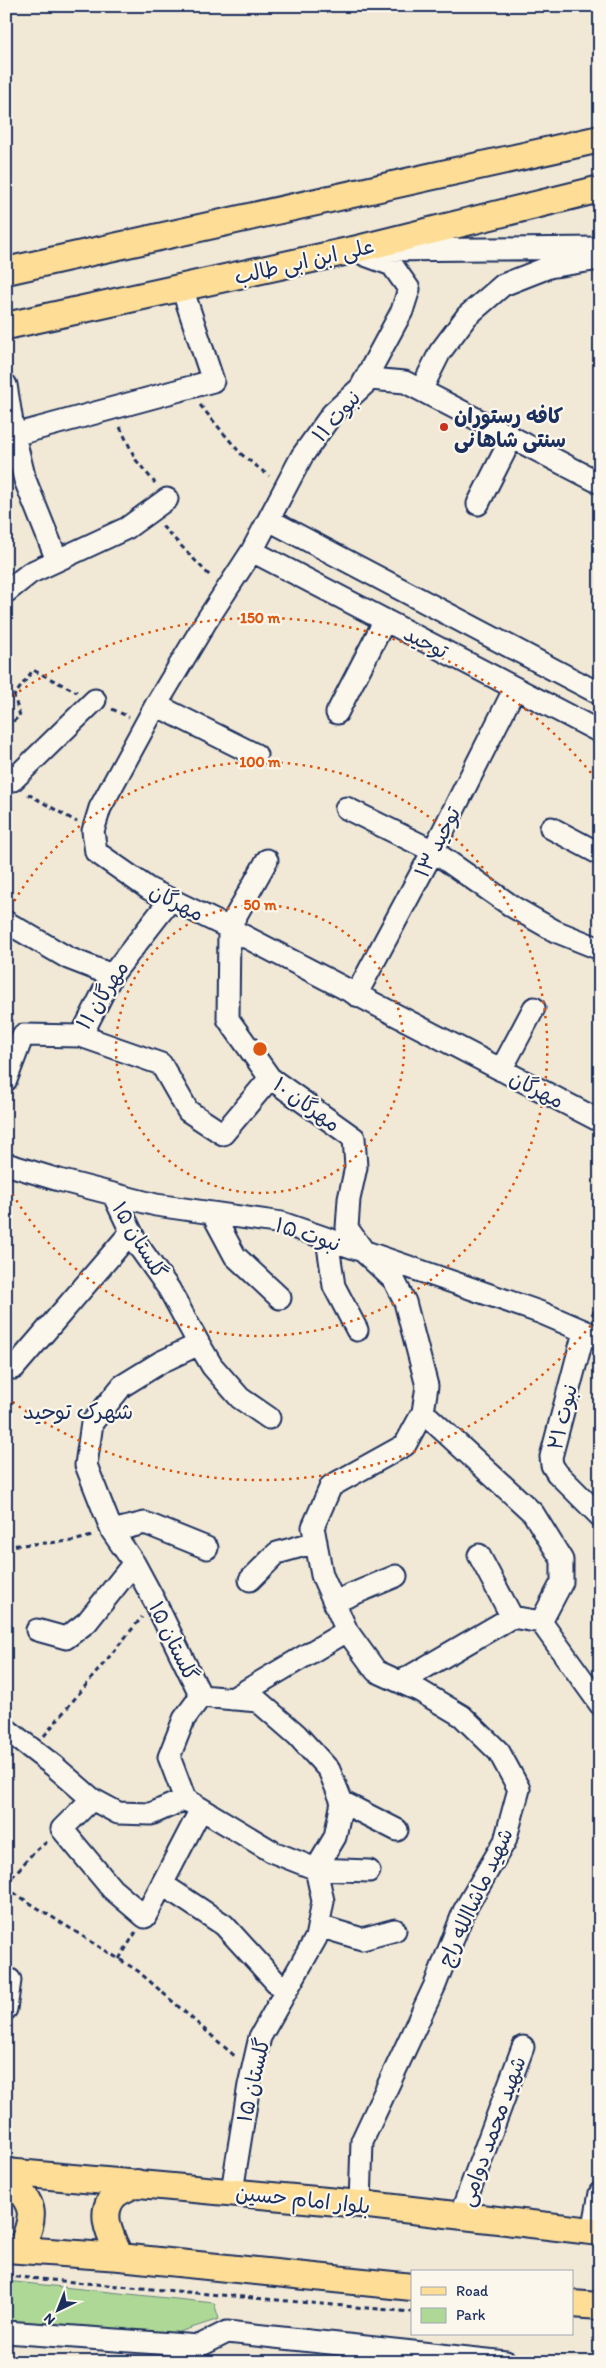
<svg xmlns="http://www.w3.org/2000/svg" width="606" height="2368" viewBox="0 0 606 2368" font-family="Itim,'Playpen Sans Arabic',sans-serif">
  <rect width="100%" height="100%" fill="#f1e9d6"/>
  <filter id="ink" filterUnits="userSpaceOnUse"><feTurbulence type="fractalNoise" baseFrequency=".02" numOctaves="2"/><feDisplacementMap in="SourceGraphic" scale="10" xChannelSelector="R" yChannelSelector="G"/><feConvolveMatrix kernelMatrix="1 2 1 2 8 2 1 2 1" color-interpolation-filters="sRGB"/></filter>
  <g filter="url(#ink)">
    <path fill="#aed896" stroke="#64847a" d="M6,2281L214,2303L219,2319L176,2333L6,2321Z"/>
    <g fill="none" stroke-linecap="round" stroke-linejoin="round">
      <g stroke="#1b2f5e" stroke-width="25">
        <path id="minor" d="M381,250L600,248
          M6,385L14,435L25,480L57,560
          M361,387L402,311L409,289L392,265L365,255
          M421,390L440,352L467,316L503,285L549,267L600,259
          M14,435L213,381L182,288
          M600,483L405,382L370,379L332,414L302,456L252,551L205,623L156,705L100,808L93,831L96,852L149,889L219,923L600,1121
          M478,504L512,437
          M269,520L600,694
          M252,551L600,732
          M6,592L30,573L127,528L167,499
          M156,705L256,755
          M337,713L385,620
          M6,773L13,780L95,700
          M346,808L433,851L513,907L555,931L600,949
          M551,828L600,854
          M267,860L229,928L228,1019L270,1078L354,1138L356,1167L349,1199L347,1228L365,1253L394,1280L405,1302L427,1386L423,1412L405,1445L331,1486L313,1527L322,1575L347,1631L376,1671L420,1691L462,1716L499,1752L519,1789L505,1841L464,1911L435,1985L362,2141L360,2204
          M6,922L68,958L112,975
          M356,995L433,851L515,688
          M81,1036L161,1064L188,1111L223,1134L270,1078
          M501,1070L534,1008
          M6,1080L23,1035L81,1036L112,975L171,899
          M6,1164L59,1180L156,1205L282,1223L542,1313L600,1338
          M113,1194L137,1244L169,1289L199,1344L161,1362L122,1386L92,1423L86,1465L112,1531L134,1563L155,1602L201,1696L258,1701L297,1735L329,1770L342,1802L335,1837L316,1869L323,1901L316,1938L260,2037L249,2085L232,2191
          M212,1213L235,1256L280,1298
          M327,1239L334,1286L357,1330
          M584,1332L551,1457L552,1465L557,1473L600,1516
          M199,1344L212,1366L240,1398L269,1418
          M14,1368L131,1232
          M423,1412L533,1513L562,1560V1582L541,1622L600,1704
          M112,1531L145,1523L207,1548
          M479,1555L512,1617
          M250,1580L277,1553L316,1542
          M334,1602L396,1576
          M37,1630L66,1638L87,1622L134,1563
          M400,1682L512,1617L541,1622
          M201,1696L184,1719L169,1757L185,1799L273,1852L316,1869L369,1871
          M232,1699L347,1631
          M6,1729L54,1766L92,1799L118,1813L151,1814L185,1799
          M92,1799L62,1829L112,1889L145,1917L201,1809
          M342,1802L397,1830
          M162,1884L224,1925L285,1992
          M319,1926L362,1939L395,1930
          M6,2009L10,1980
          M460,2216L523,2047
          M593,2232L600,2193
          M6,2332L199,2346L227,2332L506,2362"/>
      </g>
      <g stroke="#1b2f5e" stroke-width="30">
        <path id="major" d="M6,271L600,139
          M6,326L353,250L600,189
          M6,2172L360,2204L600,2232
          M6,2172C33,2209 38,2205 21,2250
          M6,2249L120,2257L412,2287
          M120,2257C112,2239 96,2212 116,2194C122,2190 131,2186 137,2183
          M572,2304L600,2306"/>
      </g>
      <path stroke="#1b2f5e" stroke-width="3" stroke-dasharray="5 4" stroke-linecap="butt" d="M200,405L241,454L269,476
        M120,427L136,460L155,483
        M162,526L211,577
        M112,709L129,717
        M6,727L20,716L14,696L33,670L77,692
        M28,794L77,822
        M592,1315L600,1300
        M6,1546L73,1541L92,1536
        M44,1736L142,1617
        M6,1884L33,1853L48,1841
        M6,1888L138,1971L237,2058
        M119,1959L136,1932
        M6,2276L412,2312"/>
      <use href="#minor" stroke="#fbf7ec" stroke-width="21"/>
      <use href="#major" stroke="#fede96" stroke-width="26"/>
    </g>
  </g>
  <g fill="none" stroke="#de5710" stroke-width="2.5" stroke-dasharray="2.5 5">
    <circle cx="260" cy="1049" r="144"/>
    <path d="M7 914A287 287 0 1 1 7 1184"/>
    <path d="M600 1314A431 431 0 0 1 7 1398M7 700A431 431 0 0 1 600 784"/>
  </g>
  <circle fill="#c8321e" stroke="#fbf7ec" stroke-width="2" cx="444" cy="427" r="5"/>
  <g text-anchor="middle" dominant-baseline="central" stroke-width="4.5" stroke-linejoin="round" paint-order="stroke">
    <g font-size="21" fill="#1b2f5e" stroke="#fbf7ec">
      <text transform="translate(304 261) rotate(-13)">علی ابن ابی طالب</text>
      <text transform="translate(336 416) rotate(-48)">نبوت ۱۱</text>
      <text transform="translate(426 642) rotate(27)">توحید</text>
      <text transform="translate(437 842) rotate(-63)">توحید ۱۳</text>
      <text transform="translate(177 902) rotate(27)">مهرگان</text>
      <text transform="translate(102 995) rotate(-57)">مهرگان ۱۱</text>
      <text transform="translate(537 1089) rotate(27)">مهرگان</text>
      <text transform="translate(307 1104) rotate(36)">مهرگان ۱۰</text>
      <text transform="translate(308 1234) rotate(18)">نبوت ۱۵</text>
      <text transform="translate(140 1240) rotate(59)">گلستان ۱۵</text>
      <text transform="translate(562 1417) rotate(-76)">نبوت ۲۱</text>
      <text transform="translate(174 1641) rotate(64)">گلستان ۱۵</text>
      <text transform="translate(475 1897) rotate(-65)">شهید ماشاالله راج</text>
      <text transform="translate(253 2080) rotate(-77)">گلستان ۱۵</text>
      <text transform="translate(492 2131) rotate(-70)">شهید محمد دوامی</text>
      <text transform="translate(303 2199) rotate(6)">بلوار امام حسین</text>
    </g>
    <g font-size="21" font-weight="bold" fill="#1b2f5e" stroke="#fbf7ec" text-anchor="start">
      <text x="454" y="415">کافه رستوران<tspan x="454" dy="24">سنتی شاهانی</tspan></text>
    </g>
    <g font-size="22" fill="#1b2f5e" stroke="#fbf7ec">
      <text x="78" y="1411">شهرک توحید</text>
    </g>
  </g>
  <circle cx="260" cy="1049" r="8" fill="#de5710" stroke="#fbf7ec" stroke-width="2.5"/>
  <g font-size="15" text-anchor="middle" font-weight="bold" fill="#de5710" stroke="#fbf7ec" stroke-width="4.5" stroke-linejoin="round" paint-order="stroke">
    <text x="260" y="623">150 m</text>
    <text x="260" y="767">100 m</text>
    <text x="260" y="910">50 m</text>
  </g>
  <rect width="606" height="2368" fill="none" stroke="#fbf7ec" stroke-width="25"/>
  <rect x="12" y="12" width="581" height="2343" fill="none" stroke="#1b2f5e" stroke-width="2" filter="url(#ink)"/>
  <rect x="411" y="2270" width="162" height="65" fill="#fbf7ec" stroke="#a1a7b3"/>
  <rect x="421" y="2287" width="25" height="8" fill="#fede96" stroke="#a1a7b3"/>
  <text x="456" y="2296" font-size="15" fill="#1b2f5e">Road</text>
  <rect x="421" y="2308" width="25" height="15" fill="#aed896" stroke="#a1a7b3"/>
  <text x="456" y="2320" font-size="15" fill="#1b2f5e">Park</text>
  <g transform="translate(58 2310) rotate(223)" stroke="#fbf7ec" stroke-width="4" paint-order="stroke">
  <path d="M0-4L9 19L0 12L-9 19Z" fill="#1b2f5e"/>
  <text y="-8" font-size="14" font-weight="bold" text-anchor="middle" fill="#1b2f5e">N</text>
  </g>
</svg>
